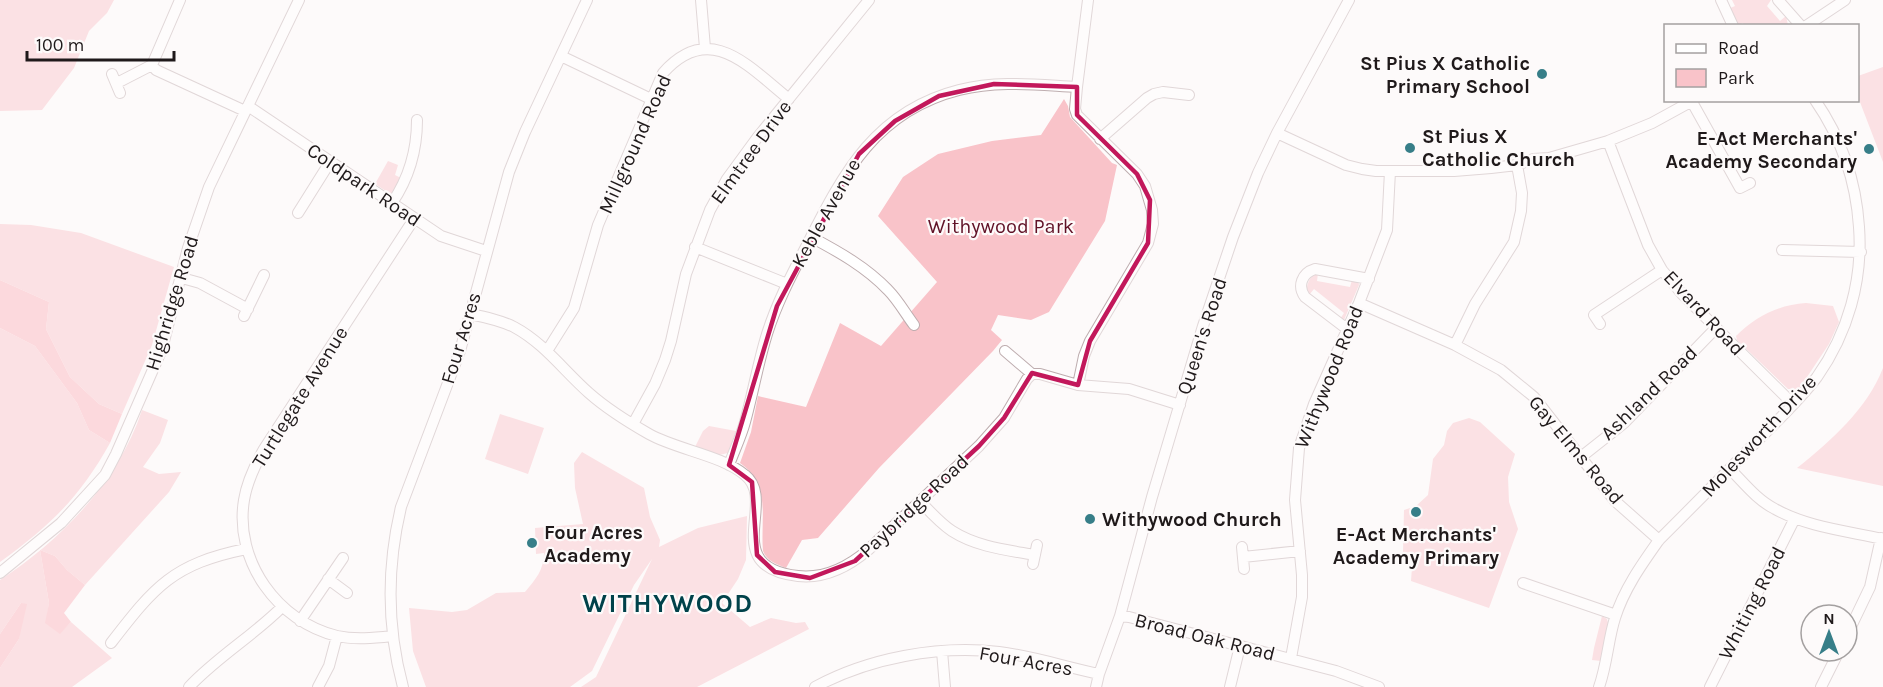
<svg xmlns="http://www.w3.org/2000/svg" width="1883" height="687" viewBox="0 0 1883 687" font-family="Karla,sans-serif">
  <rect width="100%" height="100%" fill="#fdfafa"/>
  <path fill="#f9c3c9" d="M0,0H114L107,13L89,31L74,68L42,110L0,111Z
    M1732,0H1771L1767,6L1780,21L1786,16L1788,25H1744L1743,23L1738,25L1728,9L1735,6Z
    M1883,67V162L1858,97V76Z
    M1064,99L1068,106L1070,117L1112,163L1117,165L1105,221L1049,312L1031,320L998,315L991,330L1002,340L993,351L879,468L818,538L802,540L786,568C776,564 767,561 763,551C760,518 772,485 740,463L751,432L758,396L806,407L840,323L881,346L937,282L878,216L903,177L938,154L992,141L1041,135Z
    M388,161L398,165L395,175L401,178L392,195L375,184Z
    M0,224L31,225L81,233L174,267L152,345L122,414L99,404L70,377L46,329L49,302L0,280Z
    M1318,273L1317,281L1350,287L1352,280L1358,281L1359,285L1344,320L1340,319L1344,313L1314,289L1309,295L1307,294C1306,285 1309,276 1318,273Z
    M1806,303L1833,306L1839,322L1829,344L1799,389H1788L1737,340L1736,336C1756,316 1778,305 1806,303Z
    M0,328L35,346L77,403L89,430L110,443C80,497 50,526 0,562Z
    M1883,368V486L1797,468C1831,441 1867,409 1883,368Z
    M142,410L168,420L160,443L143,467L159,474L181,472L169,492L85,585L67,570L55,556L40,550L49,603L46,623L60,633L71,622L112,658L72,687H0V668L19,639L21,603L0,634V580C61,540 119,481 142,410Z
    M500,414L544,428L528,474L485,459Z
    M1469,418L1480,422L1515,454L1508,477L1509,502L1518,529L1489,608L1411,581L1413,553L1403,552L1404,510L1416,506L1428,495L1433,459L1444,445L1447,431L1453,423Z
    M709,426L736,431L728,453L719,455L695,447L703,431Z
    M582,452L644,488L650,517L660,540L659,547L698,528L747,516L746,560L738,579L722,603L750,627L771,618L796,623L805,622L809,629L697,687H581L596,677L652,559L634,585L592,671L570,687H426L413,651L409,608L452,612L467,610L496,593L525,592C535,580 544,570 544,553L536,554L535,528L583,524L575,488L574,463Z
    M1602,616L1607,619L1608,623L1601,661L1592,660L1594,648Z"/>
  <path fill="#fbb1ba" d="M0,280L49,302L46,329L70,377L99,404L122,414L110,443L89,430L77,403L35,346L0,328Z
    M40,550L55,556L67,570L85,585L64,613L71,622L60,634L45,623L49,603Z
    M21,603L27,604L19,639L0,668V634Z"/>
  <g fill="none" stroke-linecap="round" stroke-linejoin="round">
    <g stroke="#beadaf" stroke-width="12">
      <path id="minor" d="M180,0L152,65L156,70L245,111
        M701,0L705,48
        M1721,0L1733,26
        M1778,0L1801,26
        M1806,26L1845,0
        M561,56L653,100
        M112,74L120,93
        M117,83L152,65
        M1692,102L1740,188L1750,183
        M248,106L441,236L486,251
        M1277,133L1346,165L1362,169L1376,171H1454L1491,168L1517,165L1533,159L1549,158L1608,141L1652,123L1694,100
        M1100,139L1147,98L1154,94L1163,92L1189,95
        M1608,141L1648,245L1662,270L1682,294L1793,404
        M392,203C409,178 417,151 417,120
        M298,213L330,162
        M811,237C839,252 866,267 888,290C898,300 905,313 914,325
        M695,247L787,284
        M1782,250L1861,252
        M182,278L200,283L248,309
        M1359,303L1455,345L1501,370L1534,397L1615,501L1659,540
        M470,314C485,317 500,320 514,327C544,343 564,371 589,393C607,409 628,422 649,434C678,450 721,455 745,475C778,501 718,567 798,576C825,579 848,567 868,550L979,446L1004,418L1027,379L1032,374
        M244,316L264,275
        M1600,324L1594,315L1662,270
        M1347,329L1305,297C1297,286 1302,273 1315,269L1369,279
        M1455,345L1475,304L1514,242L1521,211L1522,193L1517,165
        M547,351L574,308L598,225L663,73C710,20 749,67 789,99
        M1005,351L1032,374H1040L1078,385L1129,389L1180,405
        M1078,385L1084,356L1090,341L1148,243L1153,224L1152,210L1145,186L1137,174L1077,115L1075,109L1077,87L1088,0
        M633,424L655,384L665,360L671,341L686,274L710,210L727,179L757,138L869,0
        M1581,457L1624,423L1716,328
        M729,465C734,451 741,437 745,422C753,393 758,363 767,334C777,302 793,272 808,243C844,172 876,111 959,90C998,80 1037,85 1077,87
        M1730,469C1744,483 1757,500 1775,509C1807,527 1847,531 1883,539
        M920,501C930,512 940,523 952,531C977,547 1007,550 1035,555
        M1242,547L1244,569
        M1243,557L1300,551
        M1033,564L1037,545
        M0,573L61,523L105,475L116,454L162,349L188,248L209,187L299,0
        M328,579L347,593
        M1523,583L1616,615
        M1120,616L1129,617L1336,671L1379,687
        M300,621L343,558
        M1847,635L1870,587L1881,538
        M392,636C374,638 355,640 337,636C278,622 234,561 244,500C247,481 255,465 264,449L414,219
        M111,643C155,586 173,564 246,549
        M942,651L945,687
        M1291,658L1302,597V575L1295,500L1299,448L1314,404L1359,303L1387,230L1390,171
        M189,687C217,657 253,636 282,607
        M318,687L329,666L337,636
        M403,687C387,628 387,566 401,507L460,351L509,172L525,132L587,0
        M815,687C869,658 938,645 999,652C1033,656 1065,667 1099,674
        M1096,687L1099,674L1120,616L1152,497L1203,326L1233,237L1258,173L1277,133L1349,0
        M1230,687L1240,646
        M1599,687C1607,665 1608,640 1615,618C1624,589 1642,564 1659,540C1690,509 1721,478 1752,446C1774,424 1798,402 1817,377C1848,333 1863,280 1859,227C1856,180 1842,139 1815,100
        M1710,687L1795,518
        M1821,687L1839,651"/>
    </g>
    <use href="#minor" stroke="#fff" stroke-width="10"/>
  </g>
  <path d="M0 0H1883V687H0ZM994,84L1077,87V115L1137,174L1150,200L1148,243L1090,341L1078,385L1032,373L1004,418L979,446L855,561L810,578L775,572L757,555L752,482L729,465L777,306L859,154L895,121L939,96Z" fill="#fdfafa" fill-opacity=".55" fill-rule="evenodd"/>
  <path fill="none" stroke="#c2185b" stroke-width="4.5" stroke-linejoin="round" d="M994,84L1077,87V115L1137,174L1150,200L1148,243L1090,341L1078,385L1032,373L1004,418L979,446L855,561L810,578L775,572L757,555L752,482L729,465L777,306L859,154L895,121L939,96Z"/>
  <g fill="#377e88" stroke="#fdfafa" stroke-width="2">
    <circle cx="1542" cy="74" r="6"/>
    <circle cx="1410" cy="148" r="6"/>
    <circle cx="1869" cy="149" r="6"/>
    <circle cx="1416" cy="512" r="6"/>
    <circle cx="1090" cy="519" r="6"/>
    <circle cx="532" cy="543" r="6"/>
  </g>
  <g text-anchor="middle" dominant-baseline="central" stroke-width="4.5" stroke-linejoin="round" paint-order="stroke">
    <g font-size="20" font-weight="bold" fill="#1f191a" stroke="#fdfafa" text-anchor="start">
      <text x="1530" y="63" text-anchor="end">St Pius X Catholic<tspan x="1530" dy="23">Primary School</tspan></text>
      <text x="1422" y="136">St Pius X<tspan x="1422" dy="23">Catholic Church</tspan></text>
      <text x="1857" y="138" text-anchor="end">E-Act Merchants'<tspan x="1857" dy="23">Academy Secondary</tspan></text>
      <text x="1102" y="519">Withywood Church</text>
      <text x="544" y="532">Four Acres<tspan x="544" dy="23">Academy</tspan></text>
      <text x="1416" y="534" text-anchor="middle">E-Act Merchants'<tspan x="1416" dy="23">Academy Primary</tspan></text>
    </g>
    <g font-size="20" fill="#1f191a" stroke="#fdfafa">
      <text transform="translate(635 144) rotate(-66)">Millground Road</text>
      <text transform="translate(751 152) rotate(-54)">Elmtree Drive</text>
      <text transform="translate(364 185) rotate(34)">Coldpark Road</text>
      <text transform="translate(826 213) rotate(-61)">Keble Avenue</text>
      <text transform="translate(172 303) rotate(-73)">Highridge Road</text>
      <text transform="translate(1704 313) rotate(47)">Elvard Road</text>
      <text transform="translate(1202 336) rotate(-72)">Queen's Road</text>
      <text transform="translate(461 338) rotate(-73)">Four Acres</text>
      <text transform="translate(1329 377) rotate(-68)">Withywood Road</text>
      <text transform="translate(1649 393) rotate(-44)">Ashland Road</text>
      <text transform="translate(300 397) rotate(-58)">Turtlegate Avenue</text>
      <text transform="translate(1759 436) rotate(-47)">Molesworth Drive</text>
      <text transform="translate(1576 450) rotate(50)">Gay Elms Road</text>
      <text transform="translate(914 506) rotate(-43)">Paybridge Road</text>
      <text transform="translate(1752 603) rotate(-63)">Whiting Road</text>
      <text transform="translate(1205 637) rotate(14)">Broad Oak Road</text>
      <text transform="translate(1026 661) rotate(10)">Four Acres</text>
    </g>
    <g font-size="20" fill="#601126" stroke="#fdfafa">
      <text x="1001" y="226">Withywood Park</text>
    </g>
    <g font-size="26" font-weight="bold" letter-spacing="1.5" fill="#00424a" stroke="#fdfafa">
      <text x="668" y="603">WITHYWOOD</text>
    </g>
  </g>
  <rect x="1664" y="24" width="195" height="78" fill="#fdfafa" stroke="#a4a0a0" stroke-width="1.5"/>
  <rect x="1676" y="44" width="30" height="9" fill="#ffffff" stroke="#a4a0a0" stroke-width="1.5"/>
  <text x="1718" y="54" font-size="18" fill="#1f191a">Road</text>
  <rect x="1676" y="69" width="30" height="18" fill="#f9c3c9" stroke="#a4a0a0" stroke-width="1.5"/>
  <text x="1718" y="84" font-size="18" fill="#1f191a">Park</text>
  <g transform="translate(1829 633)"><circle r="28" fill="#fdfafa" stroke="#a4a0a0" stroke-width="1.5"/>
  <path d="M0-4.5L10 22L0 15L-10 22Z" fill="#377e88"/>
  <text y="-9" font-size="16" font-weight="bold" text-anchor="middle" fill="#1f191a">N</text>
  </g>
  <path d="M27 51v9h147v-9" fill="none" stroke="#1f191a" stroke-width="3"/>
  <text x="36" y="51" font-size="18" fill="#1f191a" stroke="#fdfafa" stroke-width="4.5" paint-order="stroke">100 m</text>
</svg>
